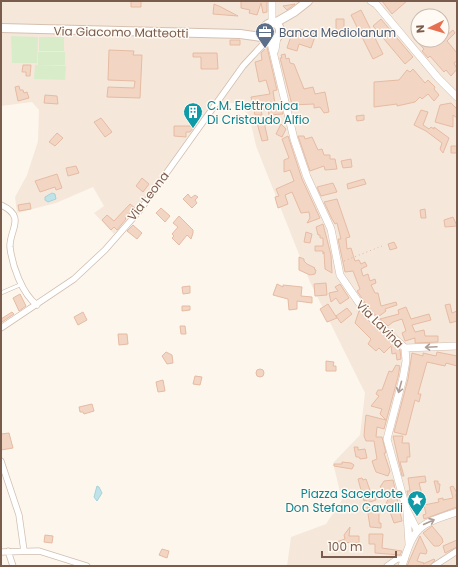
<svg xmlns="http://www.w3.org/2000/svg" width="458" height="567" viewBox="0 0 458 567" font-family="Poppins,sans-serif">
  <rect width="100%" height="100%" fill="#fdf6ec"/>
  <path fill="#f5e8da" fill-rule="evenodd" d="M1,1H457V566H287L291,537L326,524L342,500L333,463L360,435L365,393L310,282L256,146L249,115L235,103H214L150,192L114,234L94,213L104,206L93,187L56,203L17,213L15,197L27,175L38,141L39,110L32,102L1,106ZM418,16H442V40H418Z"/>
  <path fill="#d8ecc9" d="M11,36L38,37L37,63H12Z
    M39,37H64V51H39Z
    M38,52H65V65H38Z
    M35,65L66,66L65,80L34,79Z"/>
  <path fill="#bfe3e8" stroke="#a5d3da" d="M52,193L55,194L56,199L48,202L45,200V197Z
    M97,486L99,487L102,493L97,501L94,497Z"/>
  <path fill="#f3d5c3" stroke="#e6bba3" d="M131,1H141V7H131Z
    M241,1H267V12L263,13L261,3L257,15L249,13L250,10L241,8Z
    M382,1H407L392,14Z
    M214,4L221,7L238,16L213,14Z
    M295,4L287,10L283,6Z
    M361,10L383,54L373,59L351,15Z
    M336,19H344V28H346V33L336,32Z
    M381,19L413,57L405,64L373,26Z
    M300,29L316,34L311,48L299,44L297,51L287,48L292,33Z
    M442,29L447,35L453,30L455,33L447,41L457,53V61L454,63L457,69L451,76L446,70L444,72L430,56L428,58L422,51L424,49L413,37L418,32V40H442Z
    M230,40H240V45H230Z
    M267,47L277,90L273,91L276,110L282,109L283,114L269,115L268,109L261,110L262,115H255L253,107L250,108V103L252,102L251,97L270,94L266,80L259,82L255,62L262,60L261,53Z
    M109,50L134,51L133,55H142L140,98L107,97L108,87L134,88L135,81L108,80Z
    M193,53H217L218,69H201V57H193Z
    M285,54L286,59L289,58L290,63L294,64L304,89L313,87L315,94L325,92L329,112L324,113L320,107L314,108V104L292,105L280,58H282L281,55Z
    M23,65H31L30,76H26V72H22Z
    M413,69L425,83L428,80L435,87L434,89L439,95L434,101L428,94L422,99L420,97L415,102L397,106V104L374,107V82L399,80L407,70L410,72Z
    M19,86L20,90H23L24,93L27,92L29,98L18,101L15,87Z
    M45,95L57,96L58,104L44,103Z
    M451,103L457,109V118L453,115V127L435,122L440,105Z
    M421,110L428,112L423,125L429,129L431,127L434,129V127L449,138L443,153L440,149L442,143L426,131L414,125Z
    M237,114L243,118L241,121L234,119Z
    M364,115V120L357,121L356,116Z
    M101,118L112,132L105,137L94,122Z
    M264,122L268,140L262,141L257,123Z
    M281,124L286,129L282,137L276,134Z
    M174,126H190L194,127L190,132H186V137L174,136Z
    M57,133L63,138L55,146L49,142Z
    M288,136L302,179L320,218L307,223L310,218L309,212L301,213L292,192L285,195L288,204L278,208L276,201L275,197L279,196L276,189L294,181L290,170L284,172V160L289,158L282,139Z
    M298,136H304L305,139L312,137L318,150L322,149L324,155H330V159H335L337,169L325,170L324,166L310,171Z
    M451,146H457V153H451Z
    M351,159L352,167L343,168L341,161Z
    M76,166L79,173L68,176L66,168Z
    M57,174L62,188L56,190L55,187L40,192L35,181Z
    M142,178L149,184L143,192L136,186Z
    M364,179L366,184L348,189L347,184Z
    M333,183L337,192L321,196L317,187Z
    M188,194L191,198L195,195L198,197L195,200L197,203L192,208L183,199Z
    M337,199L350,237L346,238L347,249L351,248L355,261L359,260L361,264L365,262L367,266L361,269L363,276L368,274L370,281L375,279L376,283L371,285L375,293H378L381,306L396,302L397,305L385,309L386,311L378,317L370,310L357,291L360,289L353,271L345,272L344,267L338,239H341L337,223L335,224L332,219L324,202Z
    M30,203L31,209L19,211L18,205Z
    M130,204L135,208L125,218L126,219L117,230L114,227L111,230L102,220L107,215L114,221Z
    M161,208L170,216L165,222L156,213Z
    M425,209L426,218H421L420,210Z
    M179,216L193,230V233L191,239L187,235L179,245L172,238L174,236L172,234L178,227L173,223Z
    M453,217L457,226L445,227L444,220Z
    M323,224L331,255L332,273L325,269L324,252L323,254V251H315V246H323V238H320V235H318L316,227Z
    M133,225L142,233L137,239L127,231Z
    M306,232L312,234L310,243L304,242Z
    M394,242L397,248L390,250L388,244Z
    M299,257L304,259V261L307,264L315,268L314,269L316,270L315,274L310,275L299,270Z
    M326,283L327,295L315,296L314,284Z
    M277,284L283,287V285L302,287L301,296L312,297V303L297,301V309L289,310L288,299L273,295Z
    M340,284L349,298L340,304L336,298L331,302L329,293L338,291L335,287Z
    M190,286V293L183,294L182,287Z
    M20,294L26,306L19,311L13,298Z
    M328,304L337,318L327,322L320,309Z
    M450,304L452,313L457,311V321L450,323L445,305Z
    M182,306H190V310L182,311Z
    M406,307L411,319L429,314L431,320L412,325L415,332L424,330L425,336H438V342L415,343V338L405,341L402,333L406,331L402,319L393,322L388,326L380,319L399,314L398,310Z
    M347,308L352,314L341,323L336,316Z
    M359,311L400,350L401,359L397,360L396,353L392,354L391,346L384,353L379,348L376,351L368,344L371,339L355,323Z
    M12,312L14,314L2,322L1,319Z
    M83,312L87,320L78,325L74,317Z
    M180,326H185L186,334H181Z
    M118,334H127L128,344L119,345Z
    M166,352L172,355L173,363L167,364L162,356Z
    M437,352L457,356V366L446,363L445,366L427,362L418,394H421L419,402L415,400L406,435L394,432L408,379L412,353L423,356V353L436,356Z
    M326,361L334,362L333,366H336V371H326Z
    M396,365L400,366L398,377L384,429L377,427L376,437H382L386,453H384L390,471L388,476L376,472L374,467L372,461L377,459L374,441H366L364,436L365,424L366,415L386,420L380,414L382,409L371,406L379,396L376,394L378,390H382L389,371L392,372Z
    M256 373a4 4 0 1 1 8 0a4 4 0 1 1-8 0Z
    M195,376L202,377L200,385L193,384Z
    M163,380L165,391L158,392L156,382Z
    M92,404L94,411L84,414L83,412H80L79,407Z
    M9,433L13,448L1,450V434Z
    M393,436H403L402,443H409L410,457H407V462H400L404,476H402Z
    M354,447H358V450L365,449L367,458L360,459L359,457H356Z
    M342,462L351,463L354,465L352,469L334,466V464H342Z
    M425,476L426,482L419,483L424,502L410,505L407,491H410L408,478Z
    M362,478L363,480L366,479L372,496L375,495L376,500L367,503L366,500L364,501L358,479Z
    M393,480L402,521L394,523L389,509L384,507L390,496L383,491L384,489L380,487L384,481Z
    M434,481H438V484H440L439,492L437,493Z
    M453,486L457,493L456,494L457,507L424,519L423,515L426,514L424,505L439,502L438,499L443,498V500L453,498L450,487Z
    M367,507L379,508V523H381V528L370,527Z
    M432,526L442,538L443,542L439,546H434L423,533Z
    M350,527L349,536H359V543L336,542L345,539L344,535Z
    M369,534H383L382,548L402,551L400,555L375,553V544H369Z
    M45,535L53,536L52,543L44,542Z
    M420,536L427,551L426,554L420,553L417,561L424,563L423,564L434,559L435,560L430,566H407Z
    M457,540V547L445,553L443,546Z
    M162,549L169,551L167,558L159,555Z"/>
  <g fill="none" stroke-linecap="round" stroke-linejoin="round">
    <g stroke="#d1beb0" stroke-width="4.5">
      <path id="service" d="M1,293L22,284"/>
    </g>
    <g stroke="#d1beb0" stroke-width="7">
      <path id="minor" d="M1,205C27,217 9,230 10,247C12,265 22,294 37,305
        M1,328L74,279L105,250L140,210L243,66L269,38
        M1,461L19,515L24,551
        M8,551L13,566
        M1,552L39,551L87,566
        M387,566L397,559H405
        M434,566L457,551"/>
    </g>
    <g stroke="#d1beb0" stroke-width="8">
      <path id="tertiary" d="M272,1V23
        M371,1L376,4L438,78L457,97
        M270,39L294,139L307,177L331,229L340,275L366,313L405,348L406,361L403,378L387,439L406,508L417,530
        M275,50L277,37
        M405,348L457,346
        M407,514L409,544
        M402,566C415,525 418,525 457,512"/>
    </g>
    <g stroke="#d6c0b0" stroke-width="10">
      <path id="secondary" d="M264 31a8 8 0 1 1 16 0a8 8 0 1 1-16 0Z
        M275,23L294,12L308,1
        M1,28L240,34L268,38"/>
    </g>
    <path stroke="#d9b8a5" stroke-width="1" stroke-dasharray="1 3" stroke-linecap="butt" d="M344,261L382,246"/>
    <use href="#service" stroke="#fff" stroke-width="3"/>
    <use href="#minor" stroke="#fff" stroke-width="5.5"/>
    <use href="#tertiary" stroke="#fff" stroke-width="7"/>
    <use href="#secondary" stroke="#fff" stroke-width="8"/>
  </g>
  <defs><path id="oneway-shaft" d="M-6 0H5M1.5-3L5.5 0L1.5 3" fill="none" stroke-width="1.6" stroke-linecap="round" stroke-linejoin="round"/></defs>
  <g stroke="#af9d94">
    <use href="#oneway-shaft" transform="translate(431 347) rotate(177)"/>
    <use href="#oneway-shaft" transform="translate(400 387) rotate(105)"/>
    <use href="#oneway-shaft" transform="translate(429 522) rotate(-24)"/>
  </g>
  <defs>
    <g id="office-pin" transform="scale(1)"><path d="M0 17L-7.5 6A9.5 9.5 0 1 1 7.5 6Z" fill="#5c6f8a" stroke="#fffaf3"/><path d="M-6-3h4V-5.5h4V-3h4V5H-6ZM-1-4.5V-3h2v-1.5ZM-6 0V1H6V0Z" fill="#fff"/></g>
    <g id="building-pin" transform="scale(1)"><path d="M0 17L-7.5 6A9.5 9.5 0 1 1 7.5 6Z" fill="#0f9aa8" stroke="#fffaf3"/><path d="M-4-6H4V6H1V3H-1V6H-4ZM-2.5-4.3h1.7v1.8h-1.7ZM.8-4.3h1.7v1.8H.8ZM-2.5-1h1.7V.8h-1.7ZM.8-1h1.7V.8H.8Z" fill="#fff"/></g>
    <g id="sight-pin" transform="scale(1)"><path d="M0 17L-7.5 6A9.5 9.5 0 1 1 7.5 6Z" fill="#0f9aa8" stroke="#fffaf3"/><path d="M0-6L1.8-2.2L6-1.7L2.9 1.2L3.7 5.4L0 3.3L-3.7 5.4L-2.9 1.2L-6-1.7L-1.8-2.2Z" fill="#fff"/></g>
  </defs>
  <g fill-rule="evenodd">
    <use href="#office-pin" x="265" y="32"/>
    <use href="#building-pin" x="193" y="112"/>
    <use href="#sight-pin" x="417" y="500"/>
  </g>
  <g text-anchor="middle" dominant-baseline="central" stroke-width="3" stroke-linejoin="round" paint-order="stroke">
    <g font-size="12" fill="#7a5c4d" stroke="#fffaf3">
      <text transform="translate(121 32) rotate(1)">Via Giacomo Matteotti</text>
      <text transform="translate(148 196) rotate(-52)">Via Leona</text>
      <text transform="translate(380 324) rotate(45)">Via Lavina</text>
    </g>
    <g font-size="12" fill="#4e5e75" stroke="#fffaf3" text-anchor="start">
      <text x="279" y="32">Banca Mediolanum</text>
    </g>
    <g font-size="12" fill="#0d838f" stroke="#fffaf3" text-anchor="start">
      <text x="207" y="105">C.M. Elettronica<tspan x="207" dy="14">Di Cristaudo Alfio</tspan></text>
      <text x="403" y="493" text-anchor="end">Piazza Sacerdote<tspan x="403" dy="14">Don Stefano Cavalli</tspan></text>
    </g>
  </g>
  <rect width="458" height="567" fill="none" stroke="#7a5c4d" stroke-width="4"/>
  <g transform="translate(430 28) rotate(265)"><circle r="19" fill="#fffaf3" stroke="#cabbb1"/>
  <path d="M0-3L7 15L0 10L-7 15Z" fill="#e76f51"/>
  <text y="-6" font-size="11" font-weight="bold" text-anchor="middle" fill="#7a5c4d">N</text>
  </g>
  <path d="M322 551v6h74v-6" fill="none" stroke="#7a5c4d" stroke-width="2"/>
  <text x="328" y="551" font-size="12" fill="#7a5c4d" stroke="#fffaf3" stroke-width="3" paint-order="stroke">100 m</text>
</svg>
